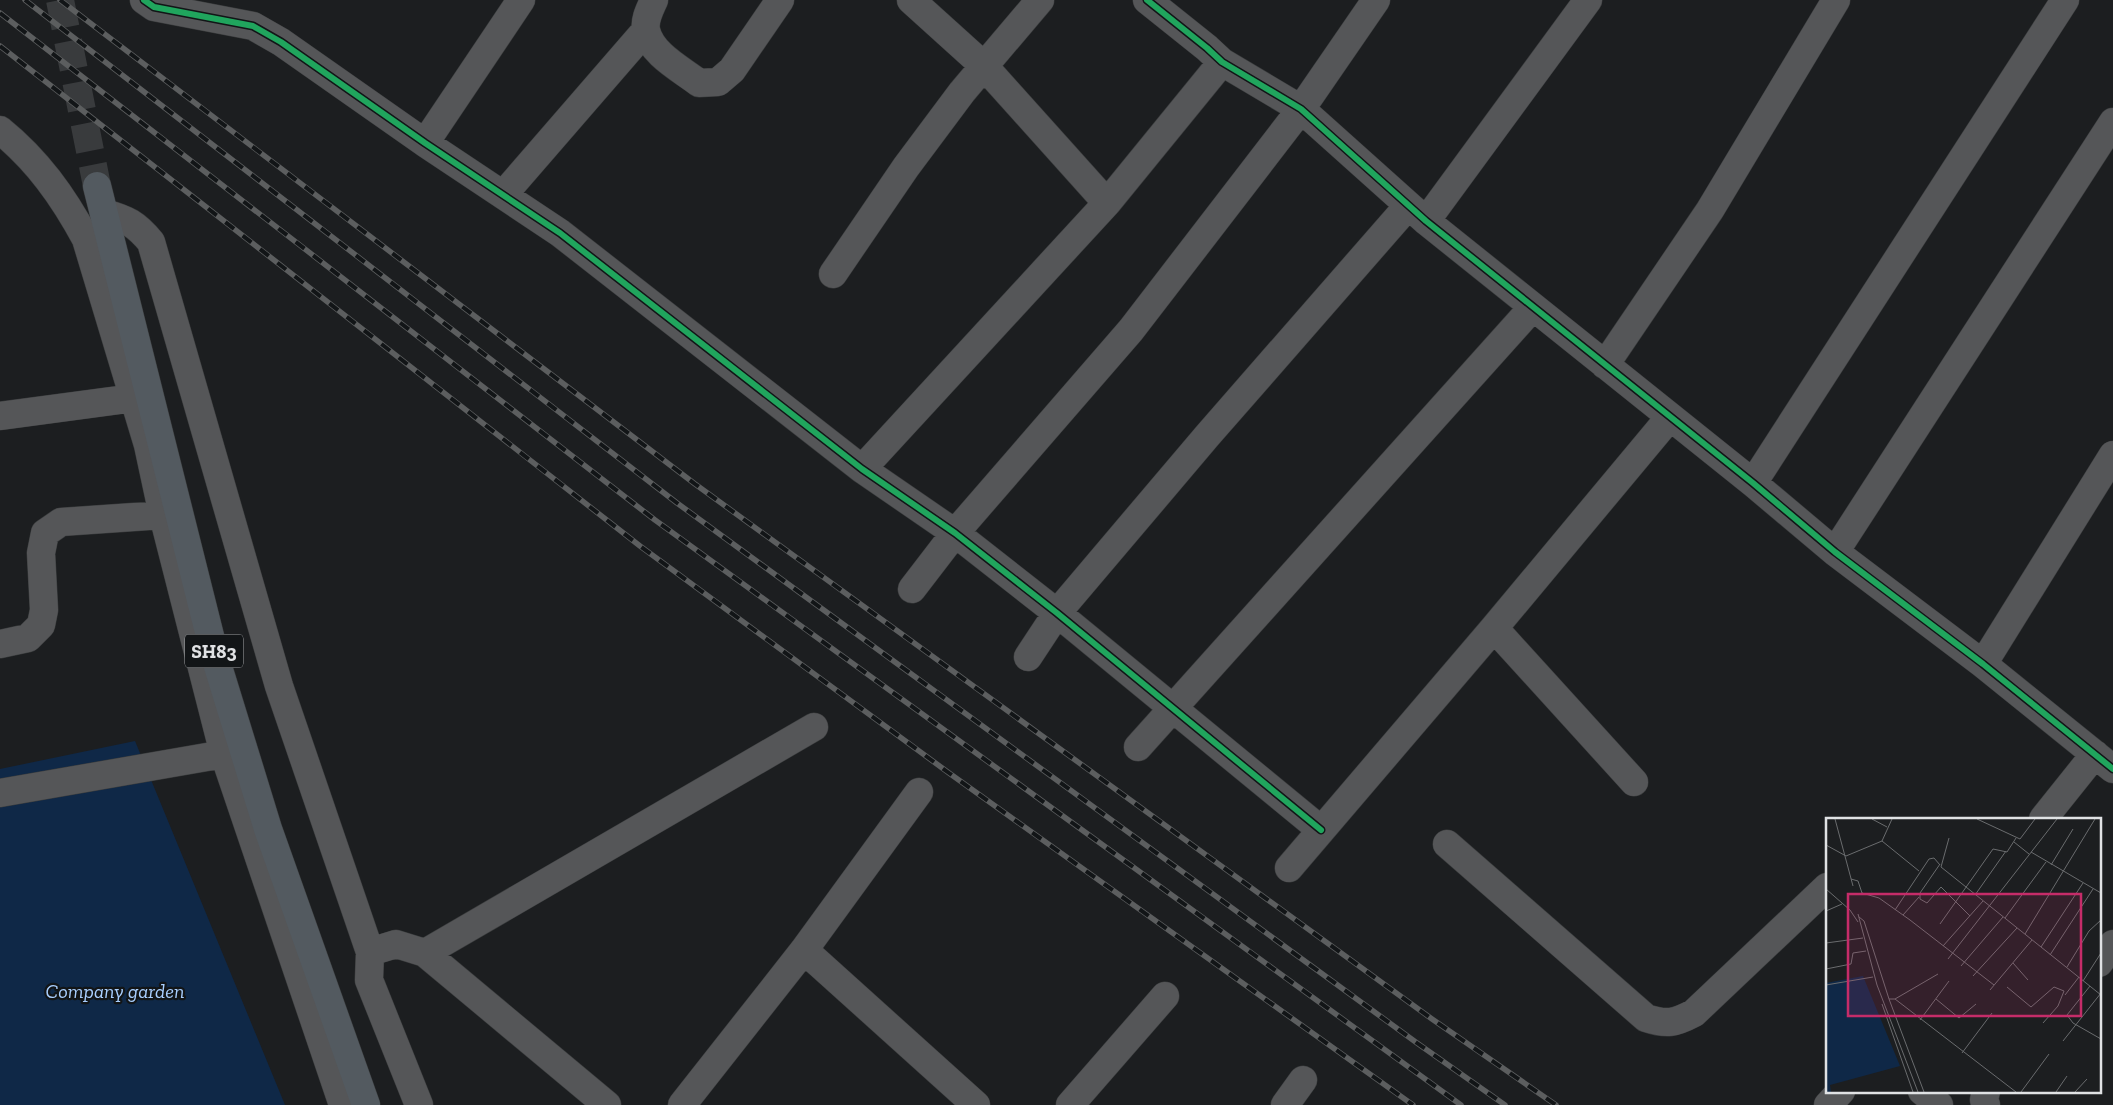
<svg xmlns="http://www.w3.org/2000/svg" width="2113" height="1105" viewBox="0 0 2113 1105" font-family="'Zilla Slab',serif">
  <rect width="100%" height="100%" fill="#1c1e20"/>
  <path fill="#0f2847" d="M135,741L285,1105H0V769Z"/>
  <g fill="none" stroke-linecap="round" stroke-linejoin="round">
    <path stroke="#393b3d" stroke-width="28" stroke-dasharray="28 14" stroke-linecap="butt" d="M60,0L97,186"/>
    <g stroke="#3a3c3d" stroke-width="29">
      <path id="minor" d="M144,0L154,7L253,26L281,42L425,143L560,233L862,469L955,533L1057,613L1321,830
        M654,0C650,9 644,20 646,30C651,54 681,69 699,83L718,82L732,70L780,0
        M911,0L984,66L1107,203
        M1147,0L1207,48L1222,62L1301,109L1426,221L1753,483L1835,552L1983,664L2113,769
        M0,130C37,160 63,196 86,239L148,445L163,515L224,754L343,1105
        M425,143L521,0
        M503,195L646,30
        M104,213C127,219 136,224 151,242L279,686L370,952
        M1426,221L1588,0
        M833,274L906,167L962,92L1040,0
        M1605,365L1710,210L1836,0
        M0,416L134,398
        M862,469L1107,203L1222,62
        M1753,483L2065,0
        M1835,552L2113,122
        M912,589L955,533L1131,330L1301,109L1376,0
        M1494,628L1634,782
        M0,644L28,638L41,625L44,610L41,553L45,533L61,522L163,515
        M1028,657L1057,613L1207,436L1408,206
        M1983,664L2113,455
        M1138,747L1533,307
        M0,793L224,754
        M2043,819L2095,754
        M1447,844L1646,1018C1667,1025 1675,1023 1694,1013L1827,887
        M1289,868L1494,628L1670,417
        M804,950L976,1105
        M425,953L814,727
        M2099,963L2113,944
        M1922,1091L1939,1105
        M419,1105L369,980L370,952L396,944L425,953L607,1105
        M682,1105L804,950L919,792
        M1070,1105L1165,996
        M1285,1105L1303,1080
        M1828,1105L1841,1091
        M1986,1105L1984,1100L1986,1091"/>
    </g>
    <g stroke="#3a3c3d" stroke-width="29">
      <path id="major" d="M97,186L216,660L268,829L366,1105"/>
    </g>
    <use href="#minor" stroke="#555658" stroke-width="28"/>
    <use href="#major" stroke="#535a60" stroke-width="28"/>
    <g stroke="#5c5e5f" stroke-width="5.5">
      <path id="rail" d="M25,0L677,503L1417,1043L1505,1105
        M60,0L695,484L1432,1019L1556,1105
        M0,13L655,520L1461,1105
        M0,46L640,546L949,773L1413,1105"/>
    </g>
    <use href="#rail" stroke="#121517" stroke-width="4" stroke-dasharray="11" stroke-linecap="butt"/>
    <g stroke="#121517" stroke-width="9">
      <path id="cycleway" d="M144,0L154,7L253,26L281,42L425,143L560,233L862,469L955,533L1057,613L1321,830
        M1147,0L1207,48L1222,62L1301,109L1426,221L1753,483L1835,552L1983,664L2113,769"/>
    </g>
    <use href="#cycleway" stroke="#20a55d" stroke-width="6"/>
  </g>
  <g text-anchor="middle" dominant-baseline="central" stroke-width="4.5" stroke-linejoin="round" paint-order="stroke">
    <rect fill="#121517" stroke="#a2a4a6" stroke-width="1" x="185" y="634.5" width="58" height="33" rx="4"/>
    <g font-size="19" font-weight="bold" fill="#e0e2e4">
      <text x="214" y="651">SH83</text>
    </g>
    <g font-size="20" font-style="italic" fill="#a9cfff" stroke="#121517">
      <text x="115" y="991">Company garden</text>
    </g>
  </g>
  <g transform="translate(1826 818)">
    <rect width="275" height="275" fill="#1c1e20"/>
    <path d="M37,158L74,248L4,267L5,274H0V165Z" fill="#0f2847"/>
    <path fill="none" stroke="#6a6c6e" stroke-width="1" d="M9,1L27,68M46,1L61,9M66,1L56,23L93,53M151,1L194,21L209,1M123,20L115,49L275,177M188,24L203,36M0,27L20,38L56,23M205,34L275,75M114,46L94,75V81L101,85L115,69L144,98M225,47L247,11M25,61L32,63L36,75L53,80L84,102L168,167M0,71L24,92L32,104M149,77L180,33M69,92L103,41L108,40L114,47M0,93L16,86M32,96L51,167L92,274M77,97L93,79M33,99L38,103L63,181M179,100L220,44M114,106L167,31L181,34L190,20M199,116L269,1M0,125L37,120M117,128L157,83M215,129L257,65M224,137L267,71M122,141L231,1M187,145L202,162M135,148L177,99M241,149L263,113L275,102M0,151L25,146L27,135L40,133M147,158L191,110M257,163L275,135M0,167L47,159M264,168L241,197L247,205L275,221M181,169L205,189L228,169L238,173L232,188L217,205M164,172L206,122M239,177L253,159M69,181L112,156M110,181L133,200L150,186M56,186L87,274M94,202L123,163M237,223L275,175M136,235L166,195M98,274L63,181H69L190,274M195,274L223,236M230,274L241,258M249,274L261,261"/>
    <path fill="#c52c69" fill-opacity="0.15" stroke="#c52c69" stroke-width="2.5" d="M22,76H255V198H22Z"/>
    <rect width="275" height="275" fill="none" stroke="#e0e2e4" stroke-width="2.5"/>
  </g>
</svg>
